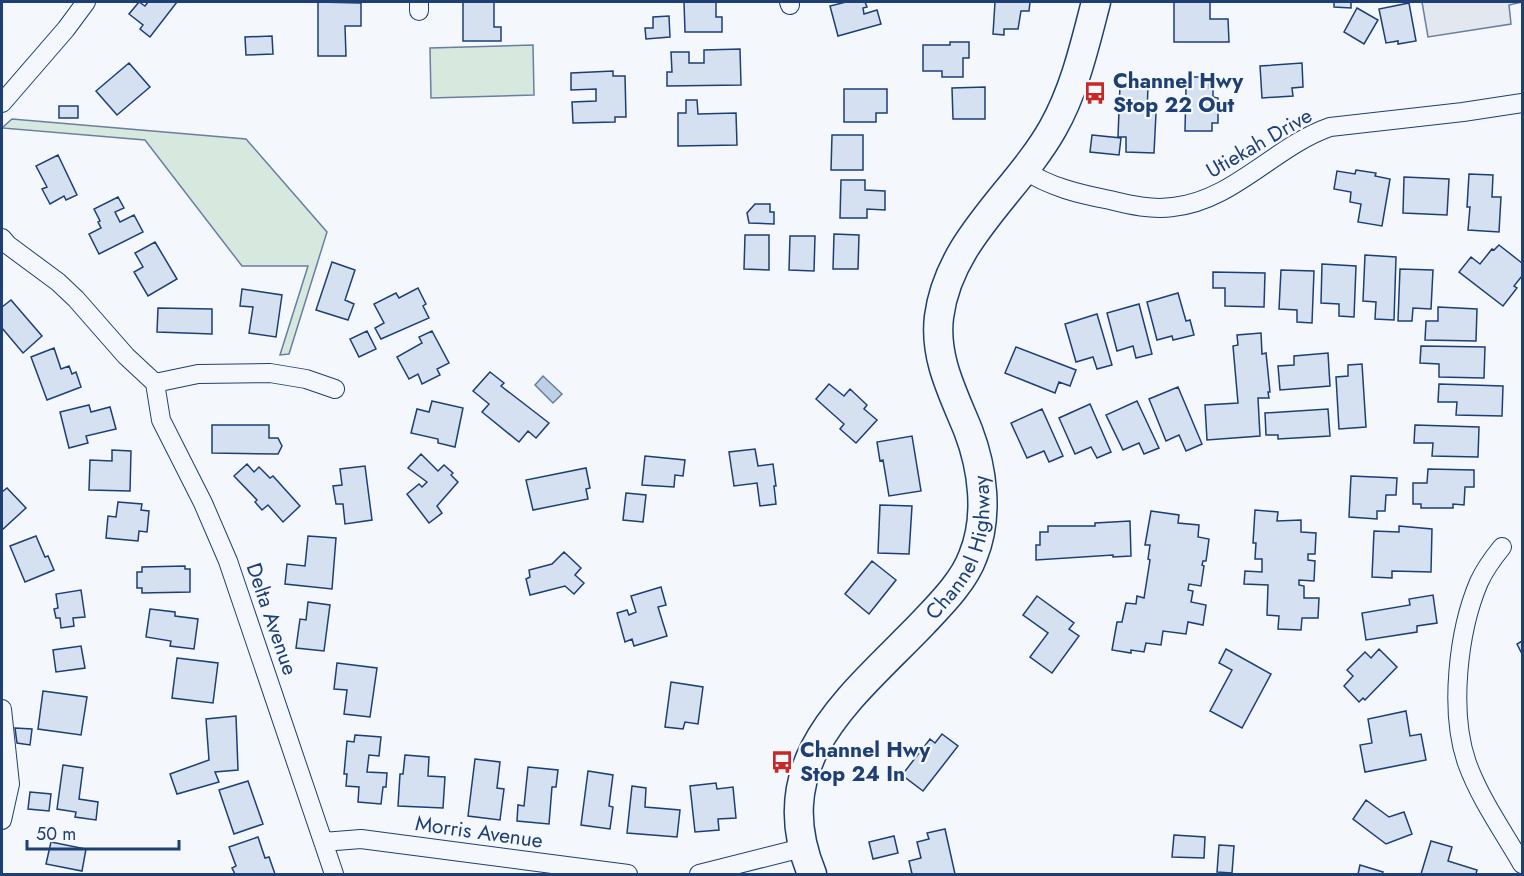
<svg xmlns="http://www.w3.org/2000/svg" width="1524" height="876" viewBox="0 0 1524 876" font-family="Jost,sans-serif">
  <rect width="100%" height="100%" fill="#f4f7fb"/>
  <path fill="#d7e8df" stroke="#687fa3" stroke-width="1.5" d="M533,45L534,95L431,98L430,48Z
    M12,119L246,139L327,232L289,354L280,355L308,266H242L145,140L2,128Z"/>
  <path fill="#e3e8f0" stroke="#687fa3" stroke-width="1.5" d="M1422,2H1522L1509,5L1511,24L1428,37Z"/>
  <path fill="#bed0e5" stroke="#687fa3" stroke-width="1.5" d="M543,376L562,394L553,403L535,385Z"/>
  <path fill="#d5e0f0" stroke="#1d3f73" stroke-width="1.5" d="M139,2L145,6L148,2H177L150,37L140,29L143,25L129,14Z
    M318,2L361,3V26H345L346,56H318Z
    M463,2H494V27H501V41H463Z
    M684,2H716V17H722V32H685Z
    M846,2H865L867,7L863,8L864,14L877,10L881,24L838,36L830,6Z
    M995,2H1030L1029,11H1021L1018,29H1004V35L993,34Z
    M1174,2H1210V19H1228L1229,42H1174Z
    M1334,2H1351V8L1334,7Z
    M1409,3L1416,41L1398,44V41L1386,43L1379,9Z
    M1357,8L1378,20L1364,44L1344,32Z
    M669,16L670,37L646,39L645,28H653V17Z
    M272,36L273,54L246,55L245,37Z
    M950,42H969V58H963V77H942V71H923V45H950Z
    M740,49L741,85L667,86V72H672L671,52H689V63H704V50Z
    M129,63L150,87L117,115L96,91Z
    M1302,63L1303,87L1292,88L1293,96L1262,98L1260,66Z
    M613,71V76H625L626,117H615V122L573,123L572,102L596,101V89L571,90V73Z
    M1188,77H1209V88H1213V97L1218,98V123H1212V131H1185L1186,87H1188Z
    M1120,85L1148,86L1147,113H1156L1154,153L1126,152V137H1118Z
    M985,87V119H953L952,88Z
    M844,89H887V113H876V122H844Z
    M686,100H697L698,114L736,113L737,145L678,146V113H686Z
    M59,106H78V118H59Z
    M832,135H863V170H831Z
    M1092,135L1121,138L1119,155L1090,152Z
    M58,155L77,195L66,200L64,196L50,204L42,189L47,187L36,166Z
    M1356,170L1376,173L1375,176L1390,179L1382,226L1358,222L1361,204L1350,202L1351,192L1334,189L1337,171L1355,174Z
    M1469,174L1493,175L1492,197H1501L1499,232L1468,230L1470,207H1467Z
    M1404,177L1449,179L1447,215L1403,213Z
    M841,180H865V190L885,191V210L867,209V218H840Z
    M118,197L124,208L115,212L120,222L134,215L143,232L99,254L89,234L101,228L98,222L100,221L94,209Z
    M755,204H770V212H774V224L749,223L747,213Z
    M834,234L859,235L858,269H833Z
    M745,235H769V270L744,269Z
    M790,236H815L814,271L789,270Z
    M155,242L177,279L148,296L134,272L143,267L135,253Z
    M1499,245L1522,263V276L1514,286L1517,288L1503,306L1459,272L1471,257L1480,264L1492,249L1494,250Z
    M1365,255L1396,257L1394,320L1375,319L1376,302L1363,301Z
    M332,262L355,270L345,300L354,304L348,320L316,310Z
    M1322,264L1356,266L1354,317L1339,316V304L1321,303Z
    M1400,269L1433,270L1431,309L1413,308L1412,321H1398Z
    M1281,270L1314,271L1312,323L1297,322V310L1279,309Z
    M1213,272L1265,273L1264,307L1225,306V288H1213Z
    M418,288L426,304L423,306L429,318L381,339L375,328L384,323L374,304L396,293L399,298Z
    M242,289L282,295L276,337L249,333L253,307L240,306Z
    M1178,293L1186,321L1190,320L1194,335L1173,340L1172,336L1157,340L1147,302Z
    M11,300L42,336L23,353L2,328V307Z
    M1139,304L1152,354L1136,358L1133,346L1117,351L1107,313Z
    M1438,307L1477,309L1476,341L1425,340L1426,321H1438Z
    M158,308L212,309V334L157,332Z
    M1097,314L1112,365L1097,369L1093,357L1076,362L1065,324Z
    M367,331L376,349L359,357L350,339Z
    M432,331L449,363L437,369L440,375L422,384L418,374L409,379L397,357L422,343L419,337Z
    M1261,333L1262,354L1266,353L1270,392H1268L1269,398H1258L1260,436L1207,440L1205,405L1238,403L1233,346L1238,345L1237,335Z
    M1421,346L1485,347L1484,378L1439,377V364L1420,363Z
    M1016,347L1076,370L1070,386L1059,382L1055,393L1005,373Z
    M54,348L61,369L69,366L72,374L76,372L81,387L47,400L31,357Z
    M1328,353L1330,386L1280,390L1278,366L1294,365V356Z
    M1362,364L1366,427L1339,429L1336,377L1348,376V365Z
    M490,372L504,383L501,386L549,423L536,438L528,431L519,442L482,412L489,404L473,391Z
    M829,384L844,396L850,389L867,405L864,409L877,420L856,443L840,429L844,424L816,399Z
    M1439,384L1503,386L1502,416L1456,415L1457,402H1438Z
    M1178,387L1202,444L1186,451L1179,435L1166,441L1149,399Z
    M432,401L463,408L455,447L438,443V439L411,433L417,409L429,412Z
    M1137,401L1159,448L1144,454L1139,443L1123,450L1106,415Z
    M1090,404L1111,452L1097,458L1091,447L1075,454L1059,418Z
    M89,405L91,412L110,407L116,429L86,436L88,443L69,448L60,412Z
    M1042,409L1063,456L1049,462L1044,451L1027,458L1011,423Z
    M1328,409L1330,436L1278,439V435H1266L1265,413Z
    M212,425H269V438H278L282,446L278,454L212,453Z
    M1415,425L1479,427L1478,457L1432,456L1433,443H1414Z
    M912,436L921,491L889,496L883,460L880,461L877,442Z
    M755,449L758,466L773,464L776,486H774L776,504L760,506L757,483L734,486L729,452Z
    M112,450L131,451L130,491L89,490L90,460L112,461Z
    M421,454L438,471L444,465L453,473L451,475L458,482L437,506L442,513L429,523L407,494L419,484L422,487L427,482L408,468Z
    M645,456L685,460L683,476L675,475L674,487L642,485Z
    M247,464L254,472L259,467L270,478L273,476L300,506L283,522L268,505L262,510L255,502L257,500L234,476Z
    M365,466L372,520L345,524L343,504H336L333,486L342,485L340,469Z
    M586,468L590,488L586,489L588,499L533,510L526,480Z
    M1428,469L1474,470V487H1465L1464,505L1453,504V508H1421V504H1413V483H1427Z
    M1351,476L1397,478L1396,495H1386L1385,511H1377V519L1349,517Z
    M7,488L26,508L2,530V492Z
    M626,493L646,495L643,522L623,520Z
    M118,502L142,504L141,510L149,511L147,532L139,531L138,541L106,538L108,516L116,517Z
    M880,505L912,506L909,554L878,553Z
    M1255,510L1278,512L1277,521L1301,520V532L1316,533L1315,554H1308V560L1315,561L1314,581L1299,580V585L1304,586V598H1319L1318,618H1302L1301,630L1278,629L1279,616L1267,615L1268,585L1244,584L1245,571L1262,572V559H1255L1256,543H1253Z
    M1151,511L1179,515L1178,523L1199,525L1198,537L1209,539L1206,561H1203L1202,565L1204,566L1201,586L1189,584L1188,590L1193,591L1191,602L1206,605L1203,625L1188,622L1186,634L1163,631L1161,645L1146,643L1144,652L1131,650V653L1112,650L1117,622H1122L1126,603L1136,604L1137,596L1144,598L1150,560L1148,559L1150,545H1145Z
    M1130,521L1131,556L1113,557V555L1036,560V545H1040V532H1048V526H1095V523Z
    M1399,526L1432,529L1431,572L1392,571V578L1372,577L1374,531L1399,532Z
    M36,536L45,557L48,556L54,570L25,582L10,546Z
    M308,536L336,538L332,589L285,584L287,564L305,566Z
    M564,552L581,568L575,575L584,583L574,594L565,586L530,595L526,579L530,577L529,570L552,564Z
    M872,561L896,580L869,614L845,594Z
    M185,566V569H190V592L142,593V588H137V572H142V567Z
    M661,587L666,605L658,607L667,636L634,646L632,639L625,642L617,613L627,610L629,615L636,612L631,596Z
    M81,590L85,617L73,618L74,626L61,628L60,618H56L54,609L58,608L56,594Z
    M1433,595L1437,623L1417,626V632L1366,640L1362,613L1410,605L1409,599Z
    M1037,596L1074,623L1069,629L1079,636L1052,673L1030,657L1048,633L1023,615Z
    M308,602L330,605L324,651L296,648L300,619L306,620Z
    M150,609L175,612V616L198,619L194,649L170,646L171,641L146,637Z
    M1522,641V654L1517,644Z
    M81,646L85,668L56,672L53,650Z
    M1226,649L1271,674L1242,728L1210,711L1232,670L1219,663Z
    M1379,649L1397,667L1365,700L1363,698L1359,702L1344,686L1353,676L1347,670L1365,652L1371,658Z
    M177,658L218,663L213,703L172,698Z
    M337,663L377,668L370,717L344,714L347,690L334,689Z
    M671,682L703,687L698,724L685,722L683,729L665,727Z
    M43,691L87,697L81,735L38,729Z
    M1406,711L1410,736L1421,734L1426,760L1365,772L1360,745L1372,743L1368,719Z
    M236,716L238,770L215,772L219,782L177,794L170,774L209,760L206,719Z
    M15,728L32,729L30,745L17,743Z
    M942,734L958,746L923,791L902,775L930,739L935,743Z
    M355,735L381,737L379,756L369,755L367,772L387,773L386,787H383L381,804L358,802L359,787L346,786L347,774H344L347,741L354,742Z
    M405,755L429,757L428,776L445,777L443,808L398,806L400,774H403Z
    M475,759L500,762L497,788L504,789L500,820L468,816Z
    M63,765L83,768L79,799L98,802L96,820L75,817L76,812L57,809Z
    M528,767L558,770L556,787H552L549,824L517,821L518,805L524,806Z
    M588,771L613,775L609,806L613,807L610,829L581,825Z
    M248,781L263,824L234,834L219,790Z
    M716,783L717,789L733,787L736,818L718,819L719,830L695,832L690,786Z
    M632,786L646,788L645,807L680,810L677,837L627,833Z
    M30,792L51,794L49,811L28,809Z
    M1366,800L1389,817L1404,812L1412,834L1386,844L1353,819Z
    M945,829L955,874H912L909,861L921,858L917,842L929,839L927,833Z
    M1174,835L1205,837L1204,858L1172,857Z
    M894,836L898,853L873,859L869,842Z
    M258,837L265,858L269,857L275,874H235L232,868L236,866L229,847Z
    M1431,841L1452,847L1448,861L1477,870L1476,874H1421Z
    M51,842L86,849L82,871L46,864Z
    M1219,845L1234,846L1232,873L1217,872Z
    M1360,865L1383,872L1382,874H1358Z"/>
  <g fill="none" stroke-linecap="round" stroke-linejoin="round">
    <g stroke="#1d3f73" stroke-width="20">
      <path id="minor" d="M789,2L790,5
        M419,11V2
        M2,103L66,29L86,2
        M1024,170C1050,187 1079,194 1110,200C1130,205 1152,210 1173,207C1233,201 1275,146 1330,127L1463,112L1522,103
        M2,238L8,245L58,282L76,299L126,356L155,383L161,420L203,503L228,561L334,874
        M155,383L198,374L270,373L306,379L335,389
        M1502,547C1493,558 1485,569 1479,582C1458,631 1449,712 1467,763C1480,799 1503,831 1522,864
        M2,709L10,784L2,820
        M323,842L361,839L628,874
        M699,874L802,848"/>
    </g>
    <g stroke="#1d3f73" stroke-width="31">
      <g id="primary">
        <path id="s1" d="M812,874C765,760 852,697 923,623C941,604 964,581 973,556C989,517 983,469 968,430C953,393 934,358 939,317C949,239 1017,192 1053,128C1075,89 1085,44 1096,2"/>
      </g>
    </g>
    <use href="#minor" stroke="#f4f7fb" stroke-width="18"/>
    <use href="#primary" stroke="#f4f7fb" stroke-width="28"/>
  </g>
  <defs>
    <g id="bus-bare" transform="scale(1.8)"><path d="M-5-6H5V4H4V6H2V4H-2V6H-4V4H-5ZM-3.5-4V0h7V-4ZM-3.5 1.2v1.5H-2V1.2ZM2 1.2v1.5H3.5V1.2Z" fill="#c62828" stroke="#f4f7fb" stroke-width="2.5" paint-order="stroke"/></g>
  </defs>
  <g fill-rule="evenodd">
    <use href="#bus-bare" x="1095" y="93"/>
    <use href="#bus-bare" x="782" y="762"/>
  </g>
  <g text-anchor="middle" dominant-baseline="central" stroke-width="4.5" stroke-linejoin="round" paint-order="stroke">
    <g font-size="21" font-weight="bold" fill="#1d3f73" stroke="#f4f7fb" text-anchor="start">
      <text x="1113" y="81">Channel Hwy<tspan x="1113" dy="24">Stop 22 Out</tspan></text>
      <text x="800" y="750">Channel Hwy<tspan x="800" dy="24">Stop 24 In</tspan></text>
    </g>
    <g font-size="21" fill="#1d3f73" stroke="#f4f7fb">
      <text transform="translate(1259 143) rotate(-30)">Utiekah Drive</text>
      <text stroke="none"><textPath href="#s1" startOffset="384">Channel Highway</textPath></text>
      <text transform="translate(272 619) rotate(71)">Delta Avenue</text>
      <text transform="translate(479 832) rotate(8)">Morris Avenue</text>
    </g>
  </g>
  <rect width="1524" height="876" fill="none" stroke="#1d3f73" stroke-width="6"/>
  <path d="M27 840v9h152v-9" fill="none" stroke="#1d3f73" stroke-width="3"/>
  <text x="36" y="840" font-size="18" fill="#1d3f73" stroke="#f4f7fb" stroke-width="4.5" paint-order="stroke">50 m</text>
</svg>
